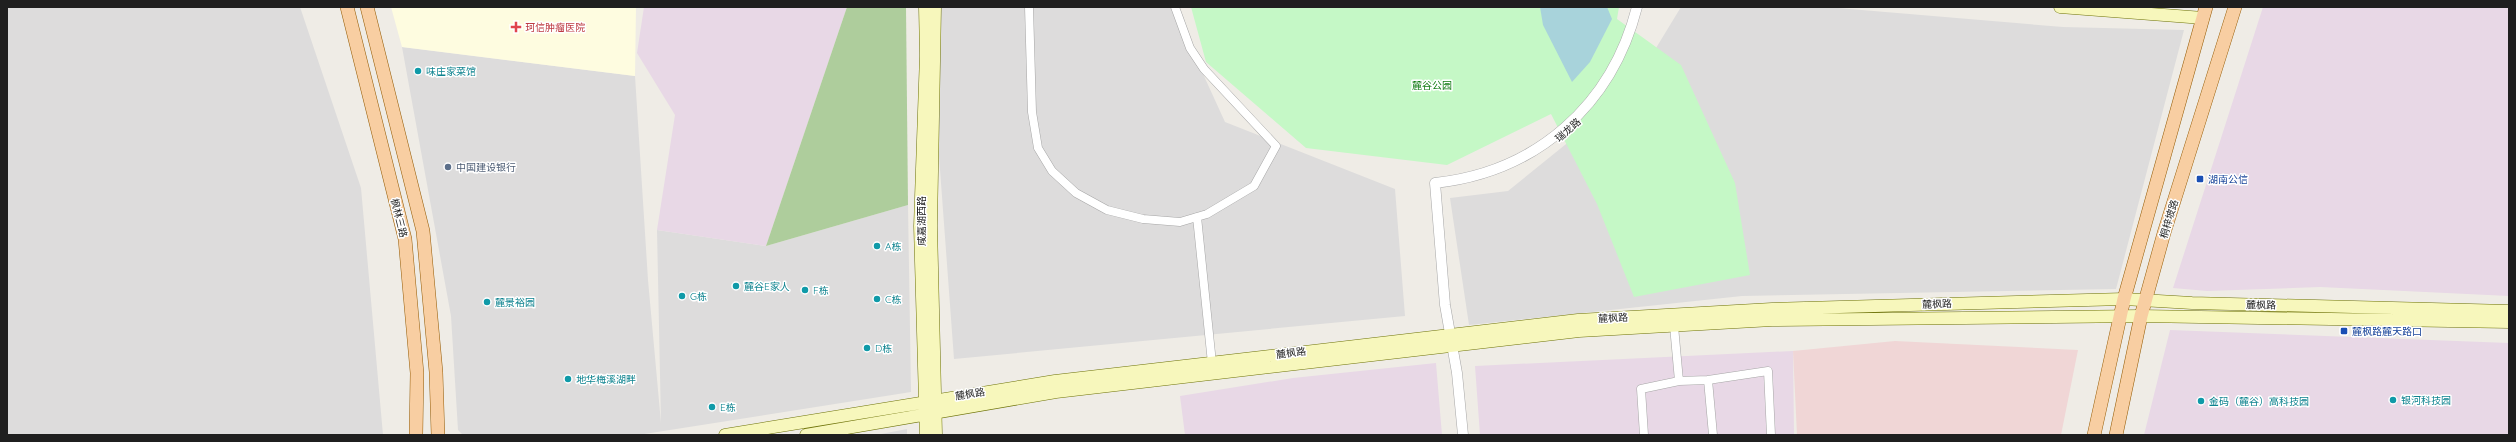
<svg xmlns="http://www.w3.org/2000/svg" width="2516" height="442" viewBox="0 0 2516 442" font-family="Quicksand,'Noto Sans SC',sans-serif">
  <rect width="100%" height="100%" fill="#efece6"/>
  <path fill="#dddcdc" d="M7,7H300L361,188L383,435H7Z
    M928,7H1179L1182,28L1225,122L1395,189L1405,316L954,359Z
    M1681,7H1826L2063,27L2184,30L2116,289L1742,296L1469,325L1450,198L1508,191L1628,94Z
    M402,47L635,76L648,280L661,423L657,230L766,246L908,205L911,392L638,435H463L458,430L451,316Z
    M907,429V435H876Z"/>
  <path fill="#f0d6d6" d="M1895,341L2078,350L2061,435H1797L1793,351Z"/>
  <path fill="#e8d8e6" d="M644,7H847L766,246L657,230L675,115L637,53Z
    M2263,7H2509V296L2320,287L2207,291L2173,288Z
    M2170,330L2509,343V435H2144Z
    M1793,351L1794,435H1480L1475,366Z
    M1436,363L1442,435H1185L1180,396L1293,378Z"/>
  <path fill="#fefce0" d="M391,7H636L635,76L402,47Z"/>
  <path fill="#aecd9c" d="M847,7H906L908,205L766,246Z"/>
  <path fill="#c5f8c6" d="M1191,7H1619L1617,19L1681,65L1735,183L1750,275L1634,297L1597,204L1551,114L1447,165L1306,148L1206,62Z"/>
  <path fill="#a8d3db" d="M1540,7H1607L1612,19L1590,62L1572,82L1543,25Z"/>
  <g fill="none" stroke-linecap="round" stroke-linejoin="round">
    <g stroke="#a6a6a6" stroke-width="9">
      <path id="minor" d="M1029,7L1032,112L1038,148L1052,171L1076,193L1107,210L1143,219L1180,222L1207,214L1254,186L1276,146L1204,69L1190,48L1175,7
        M1197,217L1212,363
        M1674,326L1679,381
        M1708,380L1768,371L1771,435
        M1644,435L1641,389L1679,381L1708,380L1713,435"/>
    </g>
    <g stroke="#a6a6a6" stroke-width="11">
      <path id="tertiary" d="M1463,435L1457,373L1445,305L1435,183C1537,172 1612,105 1637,7"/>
    </g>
    <g stroke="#6e7309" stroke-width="13">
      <path id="secondary" d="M925,7L926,55L920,226L926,435
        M935,7L931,226L936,435
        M2060,7L2203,18
        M725,435L1055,381L1578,320L1772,309L2124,299L2192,303L2509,311
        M806,435L1056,392L1579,331L1772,320L2141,316L2509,322"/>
    </g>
    <g stroke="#955c06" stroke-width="14">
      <path id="primary" d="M347,7L405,239L417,373L416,435
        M367,7L423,231L436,372L438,435
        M2094,435L2124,299L2206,7
        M2116,435L2141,316L2164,233L2235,7"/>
    </g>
    <use href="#minor" stroke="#fff" stroke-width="8"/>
    <use href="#tertiary" stroke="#fff" stroke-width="10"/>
    <use href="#secondary" stroke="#f7f7bc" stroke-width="12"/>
    <use href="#primary" stroke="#f8cea2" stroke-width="13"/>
  </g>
  <path fill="#e0444e" stroke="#fff" stroke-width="1.5" d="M514 21h4v4h4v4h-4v4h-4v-4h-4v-4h4z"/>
  <g fill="#0f9aa8" stroke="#fff" stroke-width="1.5">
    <circle cx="418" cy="71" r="4"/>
    <circle cx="877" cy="246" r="4"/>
    <circle cx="736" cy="286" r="4"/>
    <circle cx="805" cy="290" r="4"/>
    <circle cx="682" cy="296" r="4"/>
    <circle cx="877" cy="299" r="4"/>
    <circle cx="487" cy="302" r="4"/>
    <circle cx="867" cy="348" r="4"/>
    <circle cx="568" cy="379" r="4"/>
    <circle cx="2393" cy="400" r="4"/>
    <circle cx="2201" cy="401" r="4"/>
    <circle cx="712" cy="407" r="4"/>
  </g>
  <circle fill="#5c6f8a" stroke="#fff" stroke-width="1.5" cx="448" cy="167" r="4"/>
  <g fill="#1a4fb4" stroke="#fff" stroke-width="1.5">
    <rect x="2196" y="175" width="8" height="8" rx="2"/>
    <rect x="2340" y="327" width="8" height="8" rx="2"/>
  </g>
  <g text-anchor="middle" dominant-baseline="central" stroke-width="3" stroke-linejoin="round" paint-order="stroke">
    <g font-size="10" fill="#be3a42" stroke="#fff" text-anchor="start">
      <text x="525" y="27">珂信肿瘤医院</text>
    </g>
    <g font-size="10" fill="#0d838f" stroke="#fff" text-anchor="start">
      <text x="426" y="71">味庄家菜馆</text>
      <text x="885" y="246">A栋</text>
      <text x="744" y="286">麓谷E家人</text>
      <text x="813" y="290">F栋</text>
      <text x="690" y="296">G栋</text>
      <text x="885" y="299">C栋</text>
      <text x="495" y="302">麓景裕园</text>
      <text x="875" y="348">D栋</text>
      <text x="576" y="379">地华梅溪湖畔</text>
      <text x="2401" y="400">银河科技园</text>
      <text x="2209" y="401">金码（麓谷）高科技园</text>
      <text x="720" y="407">E栋</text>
    </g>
    <g font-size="10" fill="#107b12" stroke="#fff">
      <text x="1432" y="85">麓谷公园</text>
    </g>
    <g font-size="10" fill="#1f1f1f" stroke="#fff">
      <text transform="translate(1568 130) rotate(-41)">瑞龙路</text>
      <text transform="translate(399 218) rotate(76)">枫林三路</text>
      <text transform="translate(2169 219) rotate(-73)">桐梓坡路</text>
      <text transform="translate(921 221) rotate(-90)">咸嘉湖西路</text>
      <text transform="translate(1937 304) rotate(-2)">麓枫路</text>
      <text transform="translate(2261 305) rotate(1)">麓枫路</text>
      <text transform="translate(1613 318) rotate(-3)">麓枫路</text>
      <text transform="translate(1291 353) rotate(-7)">麓枫路</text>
      <text transform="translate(970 394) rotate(-9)">麓枫路</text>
    </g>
    <g font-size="10" fill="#4e5e75" stroke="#fff" text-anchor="start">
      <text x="456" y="167">中国建设银行</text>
    </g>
    <g font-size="10" fill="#164399" stroke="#fff" text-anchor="start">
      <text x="2208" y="179">湖南公信</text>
      <text x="2352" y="331">麓枫路麓天路口</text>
    </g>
  </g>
  <rect width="2516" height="442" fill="none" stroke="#1f1f1f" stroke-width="16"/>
</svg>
